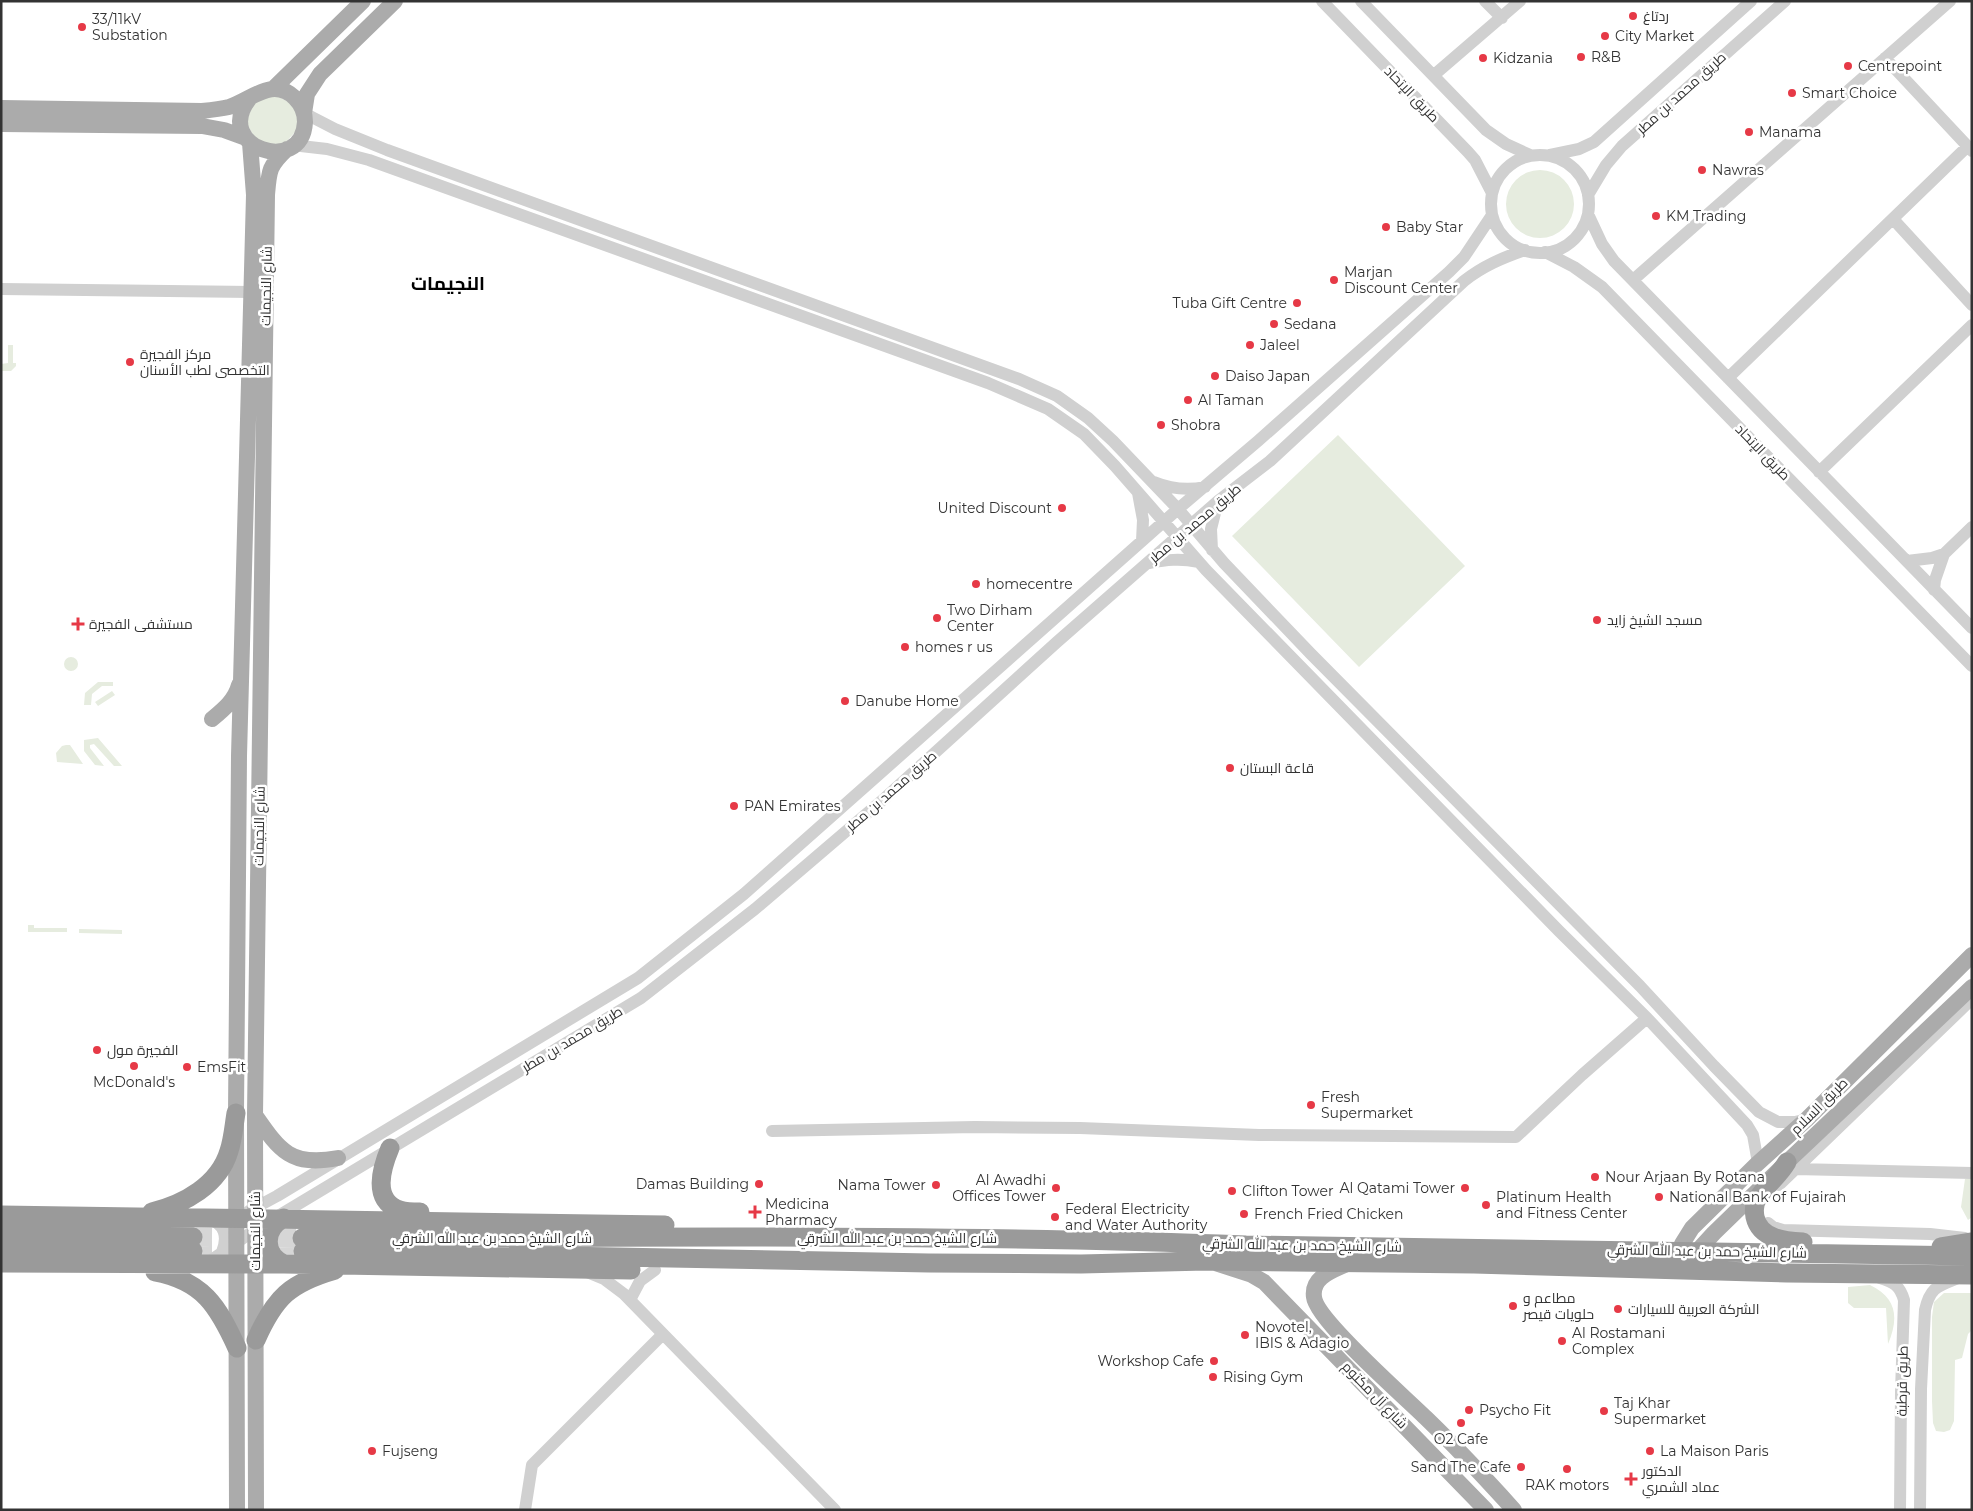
<svg xmlns="http://www.w3.org/2000/svg" width="1973" height="1511" viewBox="0 0 1973 1511" font-family="Montserrat,Cairo,sans-serif">
  <rect width="100%" height="100%" fill="#fff"/>
  <path fill="#e6ecdf" d="M274,94L297,107L298,129L283,145L257,142L246,122L254,102Z
    M1506 204a34 34 0 1 1 68 0a34 34 0 1 1-68 0Z
    M8,345H13V363H16V366L11,371H1V364L8,363Z
    M1338,435L1465,566L1359,667L1232,536Z
    M64 664a7 7 0 1 1 14 0a7 7 0 1 1-14 0Z
    M98,682H113V686H102L92,694L91,705H84L85,693Z
    M112,691L115,695L98,706L95,702Z
    M98,738L122,766H114L94,744L90,745V748L104,766L95,765L84,751V740Z
    M66,745H70L83,764L57,762L56,753L62,746Z
    M28,925H34V928H67V932H28Z
    M79,929L122,930V934L79,933Z
    M1972,1177V1217L1968,1220L1961,1207L1965,1179Z
    M1870,1285C1897,1298 1899,1318 1888,1344L1886,1308H1854L1848,1303V1287Z
    M1944,1293H1972V1330L1968,1334L1962,1358L1955,1360L1954,1421L1950,1430L1944,1432L1936,1431L1933,1423L1932,1401V1317L1934,1302Z"/>
  <g fill="none" stroke-linecap="round" stroke-linejoin="round">
    <path stroke="#d6d6d6" stroke-width="19" stroke-dasharray="19 9" stroke-linecap="butt" d="M193,1237L302,1238
      M193,1251H303"/>
    <path stroke="#d0d0d0" stroke-width="12" d="M1322,1L1468,152L1475,160L1492,193
      M1361,1L1486,130L1506,144L1530,155
      M1485,1L1502,18
      M1885,58L1972,151
      M1434,75L1520,1
      M304,113L335,129L387,150L1019,379L1057,396L1088,418L1113,441L1178,509L1224,563L1311,654L1640,986L1714,1066L1759,1112L1778,1122H1795L1807,1119
      M292,145L327,149L369,160L988,383L1048,409L1084,434L1115,466L1206,570L1559,931L1647,1018L1747,1125L1753,1135L1758,1163
      M1550,155L1579,149L1594,142L1751,1
      M1491 204a49 49 0 1 1 98 0a49 49 0 1 1-98 0Z
      M1588,195L1606,165L1622,146L1785,1
      M1588,214L1602,244L1614,261L1972,628
      M1893,219L1972,305
      M1545,252L1574,267L1602,287L1972,666
      M1633,280L1950,1
      M1,289L252,292
      M1728,378L1968,146
      M1819,472L1972,325
      M1154,482C1171,489 1186,491 1205,487
      M1138,493L1143,520L1142,541
      M1212,550L1211,529L1218,501
      M1907,561L1932,558L1944,554L1972,527
      M1149,563C1166,560 1180,558 1198,562
      M1934,590L1935,580L1944,554
      M772,1131L975,1127L1080,1128L1259,1135L1516,1137L1582,1075L1647,1018
      M1795,1169L1972,1173
      M1779,1185L1972,999
      M249,1211L277,1196L638,978L744,894L1178,509L1258,441L1449,272L1464,257L1492,215
      M209,1219C225,1224 228,1237 222,1252
      M1768,1223L1773,1227L1783,1230L1930,1234L1965,1238
      M207,1263L255,1230L641,998L755,909L885,798L1057,642L1218,501L1270,461L1464,281C1483,266 1502,258 1525,250
      M587,1272L604,1279L624,1294L835,1510
      M1880,1278C1894,1282 1900,1286 1904,1300L1901,1392L1900,1510
      M630,1300L640,1281L655,1270
      M525,1510L532,1465L663,1334
      M1920,1510L1921,1389L1925,1310C1930,1287 1938,1286 1958,1278"/>
    <path stroke="#ababab" stroke-width="16" d="M274,88L363,1
      M1,108L202,111C211,110 220,109 229,107C251,100 273,76 295,98C301,104 305,113 305,122C302,177 212,147 249,99
      M304,113L307,94L320,74L395,1
      M1,124L202,126L224,130L246,138
      M212,719C224,709 235,700 239,685
      M255,1115C280,1151 291,1167 338,1158
      M1691,1258L1714,1233L1787,1162L1972,987
      M1349,1263C1335,1270 1311,1276 1314,1297C1316,1320 1406,1398 1427,1419C1457,1448 1486,1479 1514,1510
      M1687,1263L1682,1255V1244L1692,1228L1757,1164L1807,1119L1972,955
      M1218,1264L1252,1275L1264,1282L1486,1510
      M237,1510L236,1113L239,756L254,195L250,143
      M256,1510L255,1115L267,195C269,170 269,166 287,149"/>
    <path stroke="#9a9a9a" stroke-width="19" d="M390,1148C382,1167 371,1201 400,1210C406,1212 413,1212 420,1212
      M1787,1162C1779,1176 1766,1185 1758,1198C1754,1203 1754,1211 1755,1217C1760,1239 1785,1241 1803,1242
      M152,1212C184,1204 219,1185 229,1151C233,1139 234,1125 236,1113
      M1,1215L665,1225
      M284,1218C263,1229 263,1254 284,1264
      M1,1233L193,1237
      M302,1238C617,1238 932,1233 1246,1245L1972,1256
      M1941,1247L1972,1242
      M1,1249L193,1251
      M303,1251L929,1263L1081,1264L1206,1261L1474,1264L1787,1273L1972,1275
      M1,1263L284,1264L631,1270
      M155,1272C203,1281 218,1306 237,1348
      M256,1340C275,1297 290,1283 335,1270"/>
  </g>
  <g fill="#e63946" stroke="#fff" stroke-width="2">
    <circle cx="1633" cy="16" r="5"/>
    <circle cx="82" cy="27" r="5"/>
    <circle cx="1605" cy="36" r="5"/>
    <circle cx="1581" cy="57" r="5"/>
    <circle cx="1483" cy="58" r="5"/>
    <circle cx="1848" cy="66" r="5"/>
    <circle cx="1792" cy="93" r="5"/>
    <circle cx="1749" cy="132" r="5"/>
    <circle cx="1702" cy="170" r="5"/>
    <circle cx="1656" cy="216" r="5"/>
    <circle cx="1386" cy="227" r="5"/>
    <circle cx="1334" cy="280" r="5"/>
    <circle cx="1297" cy="303" r="5"/>
    <circle cx="1274" cy="324" r="5"/>
    <circle cx="1250" cy="345" r="5"/>
    <circle cx="130" cy="362" r="5"/>
    <circle cx="1215" cy="376" r="5"/>
    <circle cx="1188" cy="400" r="5"/>
    <circle cx="1161" cy="425" r="5"/>
    <circle cx="1062" cy="508" r="5"/>
    <circle cx="976" cy="584" r="5"/>
    <circle cx="937" cy="618" r="5"/>
    <circle cx="1597" cy="620" r="5"/>
    <path d="M75.5 616.5h5v5h5v5h-5v5h-5v-5h-5v-5h5z"/>
    <circle cx="905" cy="647" r="5"/>
    <circle cx="845" cy="701" r="5"/>
    <circle cx="1230" cy="768" r="5"/>
    <circle cx="734" cy="806" r="5"/>
    <circle cx="97" cy="1050" r="5"/>
    <circle cx="134" cy="1066" r="5"/>
    <circle cx="187" cy="1067" r="5"/>
    <circle cx="1311" cy="1105" r="5"/>
    <circle cx="1595" cy="1177" r="5"/>
    <circle cx="759" cy="1184" r="5"/>
    <circle cx="936" cy="1185" r="5"/>
    <circle cx="1056" cy="1188" r="5"/>
    <circle cx="1465" cy="1188" r="5"/>
    <circle cx="1232" cy="1191" r="5"/>
    <circle cx="1659" cy="1197" r="5"/>
    <circle cx="1486" cy="1205" r="5"/>
    <path d="M752.5 1204.5h5v5h5v5h-5v5h-5v-5h-5v-5h5z"/>
    <circle cx="1244" cy="1214" r="5"/>
    <circle cx="1055" cy="1217" r="5"/>
    <circle cx="1513" cy="1306" r="5"/>
    <circle cx="1618" cy="1309" r="5"/>
    <circle cx="1245" cy="1335" r="5"/>
    <circle cx="1562" cy="1341" r="5"/>
    <circle cx="1214" cy="1361" r="5"/>
    <circle cx="1213" cy="1377" r="5"/>
    <circle cx="1469" cy="1410" r="5"/>
    <circle cx="1604" cy="1411" r="5"/>
    <circle cx="1461" cy="1423" r="5"/>
    <circle cx="372" cy="1451" r="5"/>
    <circle cx="1650" cy="1451" r="5"/>
    <circle cx="1521" cy="1467" r="5"/>
    <circle cx="1567" cy="1469" r="5"/>
    <path d="M1628.5 1471.5h5v5h5v5h-5v5h-5v-5h-5v-5h5z"/>
  </g>
  <g text-anchor="middle" dominant-baseline="central" stroke-width="5" stroke-linejoin="round" paint-order="stroke">
    <g font-size="14" fill="#333" stroke="#fff" text-anchor="start">
      <text x="1643" y="16">ردتاغ</text>
      <text x="92" y="19">33/11kV<tspan x="92" dy="16">Substation</tspan></text>
      <text x="1615" y="36">City Market</text>
      <text x="1591" y="57">R&amp;B</text>
      <text x="1493" y="58">Kidzania</text>
      <text x="1858" y="66">Centrepoint</text>
      <text x="1802" y="93">Smart Choice</text>
      <text x="1759" y="132">Manama</text>
      <text x="1712" y="170">Nawras</text>
      <text x="1666" y="216">KM Trading</text>
      <text x="1396" y="227">Baby Star</text>
      <text x="1344" y="272">Marjan<tspan x="1344" dy="16">Discount Center</tspan></text>
      <text x="1287" y="303" text-anchor="end">Tuba Gift Centre</text>
      <text x="1284" y="324">Sedana</text>
      <text x="1260" y="345">Jaleel</text>
      <text x="140" y="354">مركز الفجيرة<tspan x="140" dy="16">التخصصى لطب الأسنان</tspan></text>
      <text x="1225" y="376">Daiso Japan</text>
      <text x="1198" y="400">Al Taman</text>
      <text x="1171" y="425">Shobra</text>
      <text x="1052" y="508" text-anchor="end">United Discount</text>
      <text x="986" y="584">homecentre</text>
      <text x="947" y="610">Two Dirham<tspan x="947" dy="16">Center</tspan></text>
      <text x="1607" y="620">مسجد الشيخ زايد</text>
      <text x="89" y="624">مستشفى الفجيرة</text>
      <text x="915" y="647">homes r us</text>
      <text x="855" y="701">Danube Home</text>
      <text x="1240" y="768">قاعة البستان</text>
      <text x="744" y="806">PAN Emirates</text>
      <text x="107" y="1050">الفجيرة مول</text>
      <text x="197" y="1067">EmsFit</text>
      <text x="134" y="1082" text-anchor="middle">McDonald's</text>
      <text x="1321" y="1097">Fresh<tspan x="1321" dy="16">Supermarket</tspan></text>
      <text x="1605" y="1177">Nour Arjaan By Rotana</text>
      <text x="1046" y="1180" text-anchor="end">Al Awadhi<tspan x="1046" dy="16">Offices Tower</tspan></text>
      <text x="749" y="1184" text-anchor="end">Damas Building</text>
      <text x="926" y="1185" text-anchor="end">Nama Tower</text>
      <text x="1455" y="1188" text-anchor="end">Al Qatami Tower</text>
      <text x="1242" y="1191">Clifton Tower</text>
      <text x="1496" y="1197">Platinum Health<tspan x="1496" dy="16">and Fitness Center</tspan></text>
      <text x="1669" y="1197">National Bank of Fujairah</text>
      <text x="765" y="1204">Medicina<tspan x="765" dy="16">Pharmacy</tspan></text>
      <text x="1065" y="1209">Federal Electricity<tspan x="1065" dy="16">and Water Authority</tspan></text>
      <text x="1254" y="1214">French Fried Chicken</text>
      <text x="1523" y="1298">مطاعم و<tspan x="1523" dy="16">حلويات قيصر</tspan></text>
      <text x="1628" y="1309">الشركة العربية للسيارات</text>
      <text x="1255" y="1327">Novotel,<tspan x="1255" dy="16">IBIS &amp; Adagio</tspan></text>
      <text x="1572" y="1333">Al Rostamani<tspan x="1572" dy="16">Complex</tspan></text>
      <text x="1204" y="1361" text-anchor="end">Workshop Cafe</text>
      <text x="1223" y="1377">Rising Gym</text>
      <text x="1614" y="1403">Taj Khar<tspan x="1614" dy="16">Supermarket</tspan></text>
      <text x="1479" y="1410">Psycho Fit</text>
      <text x="1461" y="1439" text-anchor="middle">O2 Cafe</text>
      <text x="382" y="1451">Fujseng</text>
      <text x="1660" y="1451">La Maison Paris</text>
      <text x="1511" y="1467" text-anchor="end">Sand The Cafe</text>
      <text x="1642" y="1471">الدكتور<tspan x="1642" dy="16">عماد الشمري</tspan></text>
      <text x="1567" y="1485" text-anchor="middle">RAK motors</text>
    </g>
    <g font-size="14" fill="#333" stroke="#fff">
      <text transform="translate(1681 93) rotate(-42)">طريق محمد بن مطر</text>
      <text transform="translate(1412 94) rotate(46)">طريق اﻹتحاد</text>
      <text transform="translate(266 286) rotate(-89)">شارع النجيمات</text>
      <text transform="translate(1763 452) rotate(46)">طريق اﻹتحاد</text>
      <text transform="translate(1195 523) rotate(-40)">طريق محمد بن مطر</text>
      <text transform="translate(891 791) rotate(-41)">طريق محمد بن مطر</text>
      <text transform="translate(259 826) rotate(-89)">شارع النجيمات</text>
      <text transform="translate(572 1039) rotate(-31)">طريق محمد بن مطر</text>
      <text transform="translate(1819 1106) rotate(-45)">طريق السلام</text>
      <text transform="translate(255 1231) rotate(-90)">شارع النجيمات</text>
      <text x="492" y="1238">شارع الشيخ حمد بن عبد الله الشرقي</text>
      <text x="897" y="1238">شارع الشيخ حمد بن عبد الله الشرقي</text>
      <text transform="translate(1302 1245) rotate(1)">شارع الشيخ حمد بن عبد الله الشرقي</text>
      <text transform="translate(1707 1251) rotate(1)">شارع الشيخ حمد بن عبد الله الشرقي</text>
      <text transform="translate(1902 1381) rotate(-89)">طريق قرطبة</text>
      <text transform="translate(1375 1395) rotate(46)">شارع آل مكتوم</text>
    </g>
    <g font-size="19" font-weight="bold" fill="#000" stroke="#fff">
      <text x="448" y="283">النجيمات</text>
    </g>
  </g>
  <rect width="1973" height="1511" fill="none" stroke="#333333" stroke-width="5"/>
</svg>
